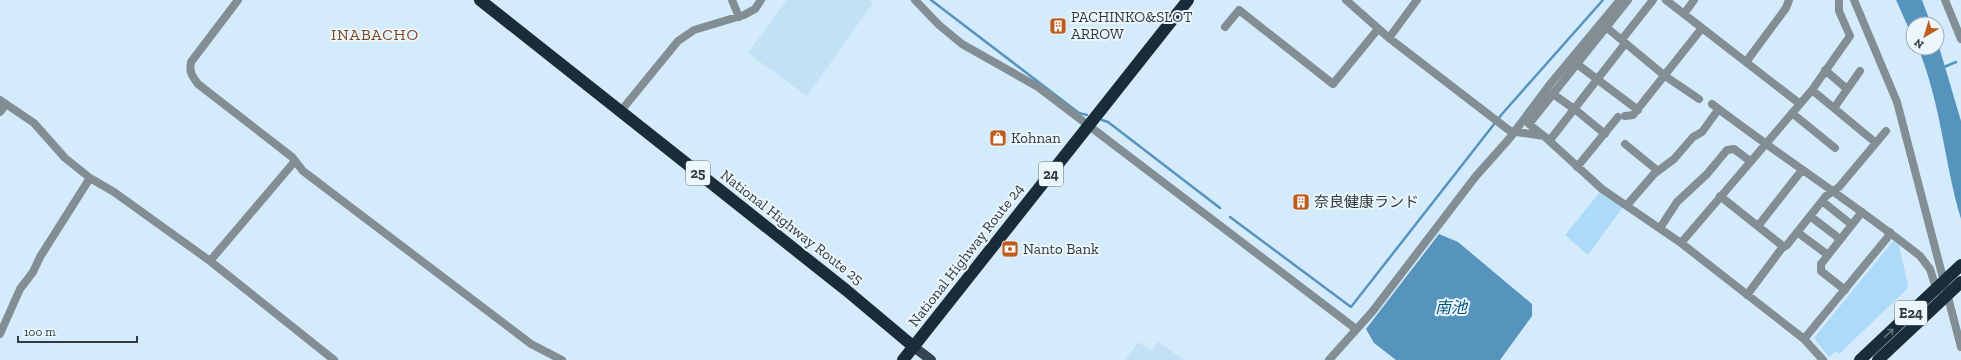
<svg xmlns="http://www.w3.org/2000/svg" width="1961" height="360" viewBox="0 0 1961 360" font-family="'Zilla Slab','Noto Sans JP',serif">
  <rect width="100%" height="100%" fill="#d4ebfc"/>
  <path fill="#c2e0f6" d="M787,0H870L873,3L807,96L748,53Z
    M1138,342L1151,351L1158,342L1184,360H1125Z"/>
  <path fill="#aedaf9" d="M1600,192L1623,207L1588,255L1565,235Z
    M1893,241L1899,245L1908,285L1906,290L1839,354L1836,351L1829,357L1814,338Z"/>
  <path fill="#5794bd" d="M1896,0H1922L1931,24H1913V38Z
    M1937,40L1961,121V219C1944,162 1941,103 1918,48H1937Z
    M1439,234L1458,242L1532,304V316L1500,360H1396L1374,343L1366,329Z"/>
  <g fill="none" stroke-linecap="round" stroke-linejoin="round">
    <path stroke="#5794bd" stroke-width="2.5" d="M931,0L1079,113L1087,115
      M1944,67L1956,62
      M1102,120L1108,122L1220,208
      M1230,217L1351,307L1502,114L1603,0"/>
    <path stroke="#838d94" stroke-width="8" d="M238,0L191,62C189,72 192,76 198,84L292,157L303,171L531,344L562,360
      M732,0L739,17
      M915,0L939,25L962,44L1038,87L1356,329
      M1346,0L1389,38L1510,131L1544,136L1602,189L1681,243L1804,339L1823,360
      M1666,0L1800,104
      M1854,0L1897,102L1961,347
      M1945,0L1961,39
      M1684,14L1694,0
      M1225,27L1239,10L1333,84L1378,29
      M1606,27L1665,76L1699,99
      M1389,38L1417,0
      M1746,62L1786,8L1789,0
      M1577,64L1638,110
      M1825,70L1847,89
      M1812,90L1876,143
      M1553,94L1577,111L1605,134
      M0,100L34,123L65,158L90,178L114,192L210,261L334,360
      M1712,104C1780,156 1853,203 1920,256L1930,269L1937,291
      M1834,108L1860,71
      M0,112L6,104
      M620,112L678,41L694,30L744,15L755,9L761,0
      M1792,113L1835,148
      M1625,116L1633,115L1702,28
      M1544,136L1529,124L1628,0
      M1550,140L1624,45L1623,38L1653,0
      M1625,144L1658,171
      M1577,167L1618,117
      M1720,196L1784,247
      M1822,201L1852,225
      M1627,205L1654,174L1674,159L1693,137L1702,132L1718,110
      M1810,216L1840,239
      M1758,226L1802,170
      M1660,228L1677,202L1707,174L1727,150L1734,149L1750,161
      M1797,232L1828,255
      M1681,243L1812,90L1850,36L1839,11V0
      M210,261L295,161
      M1845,290L1821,271V264L1862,212
      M1747,295L1782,248L1787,245L1826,196L1839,187L1886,131
      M0,334L20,289L33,272L40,257L90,178
      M1804,339L1887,238L1890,232
      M1329,360L1372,312L1476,176L1509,139L1551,83L1620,0"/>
    <path stroke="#344450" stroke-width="10" d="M914,347L931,360"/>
    <path stroke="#192c38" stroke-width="12" d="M480,0L846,290L914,347
      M903,360L1188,0
      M1860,360L1961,265
      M1878,360L1961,282"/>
  </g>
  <defs><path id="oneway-shaft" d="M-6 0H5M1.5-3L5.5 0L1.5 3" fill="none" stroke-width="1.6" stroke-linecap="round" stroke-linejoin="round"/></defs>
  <use stroke="#63737d" href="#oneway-shaft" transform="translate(1889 333) rotate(-43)"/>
  <defs>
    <g id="building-square" transform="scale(0.9)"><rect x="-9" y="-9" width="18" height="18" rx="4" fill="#be5c1e" stroke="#ecf6fd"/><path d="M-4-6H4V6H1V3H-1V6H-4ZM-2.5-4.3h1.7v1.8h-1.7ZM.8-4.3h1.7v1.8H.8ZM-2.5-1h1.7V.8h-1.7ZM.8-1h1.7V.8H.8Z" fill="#fff"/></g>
    <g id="shop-square" transform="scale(0.9)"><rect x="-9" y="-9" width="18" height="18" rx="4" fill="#be5c1e" stroke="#ecf6fd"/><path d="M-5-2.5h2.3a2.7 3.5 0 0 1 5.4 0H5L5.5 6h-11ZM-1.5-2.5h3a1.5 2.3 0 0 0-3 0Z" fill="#fff"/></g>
    <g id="bank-square" transform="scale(0.9)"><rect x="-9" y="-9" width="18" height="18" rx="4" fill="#be5c1e" stroke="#ecf6fd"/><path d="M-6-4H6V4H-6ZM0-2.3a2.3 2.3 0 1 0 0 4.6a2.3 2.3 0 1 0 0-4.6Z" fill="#fff"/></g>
  </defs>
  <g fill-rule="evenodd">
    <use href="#building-square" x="1058" y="26"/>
    <use href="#shop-square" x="998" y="138"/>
    <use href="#building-square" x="1301" y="202"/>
    <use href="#bank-square" x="1010" y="249"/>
  </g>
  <g text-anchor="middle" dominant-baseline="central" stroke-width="4" stroke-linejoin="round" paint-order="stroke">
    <g fill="#ecf6fd" stroke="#697279" stroke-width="1">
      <rect x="686" y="161" width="24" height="24" rx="3"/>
      <rect x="1039" y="162" width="24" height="24" rx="3"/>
      <rect x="1895" y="301" width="32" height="24" rx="3"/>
    </g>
    <g font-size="14" font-weight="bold" fill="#313a40">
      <text x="698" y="173">25</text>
      <text x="1051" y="174">24</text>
      <text x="1911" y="313">E24</text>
    </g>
    <g font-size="15" fill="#313a40" stroke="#ecf6fd" text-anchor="start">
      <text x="1071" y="17">PACHINKO&amp;SLOT<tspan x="1071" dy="17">ARROW</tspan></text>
      <text x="1011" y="138">Kohnan</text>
      <text x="1314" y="202">奈良健康ランド</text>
      <text x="1023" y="249">Nanto Bank</text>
    </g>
    <g font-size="15" fill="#313a40" stroke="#ecf6fd">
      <text transform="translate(792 227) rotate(38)">National Highway Route 25</text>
      <text transform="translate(966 255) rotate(-52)">National Highway Route 24</text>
    </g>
    <g font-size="16" letter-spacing="1" fill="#82431e" stroke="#ecf6fd">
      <text x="375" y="34">INABACHO</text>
    </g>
    <g font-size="16" font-style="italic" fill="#02547c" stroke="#ecf6fd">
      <text x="1451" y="307">南池</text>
    </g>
  </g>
  <g transform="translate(1925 36) rotate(218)"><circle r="19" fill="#ecf6fd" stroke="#a1abb1"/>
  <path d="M0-3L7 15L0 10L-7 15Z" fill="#be5c1e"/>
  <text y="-6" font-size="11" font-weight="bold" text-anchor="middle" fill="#313a40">N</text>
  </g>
  <path d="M18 336v6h119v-6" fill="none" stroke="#313a40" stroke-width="2"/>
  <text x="24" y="336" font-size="12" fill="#313a40" stroke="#ecf6fd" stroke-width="3" paint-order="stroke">100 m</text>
</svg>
